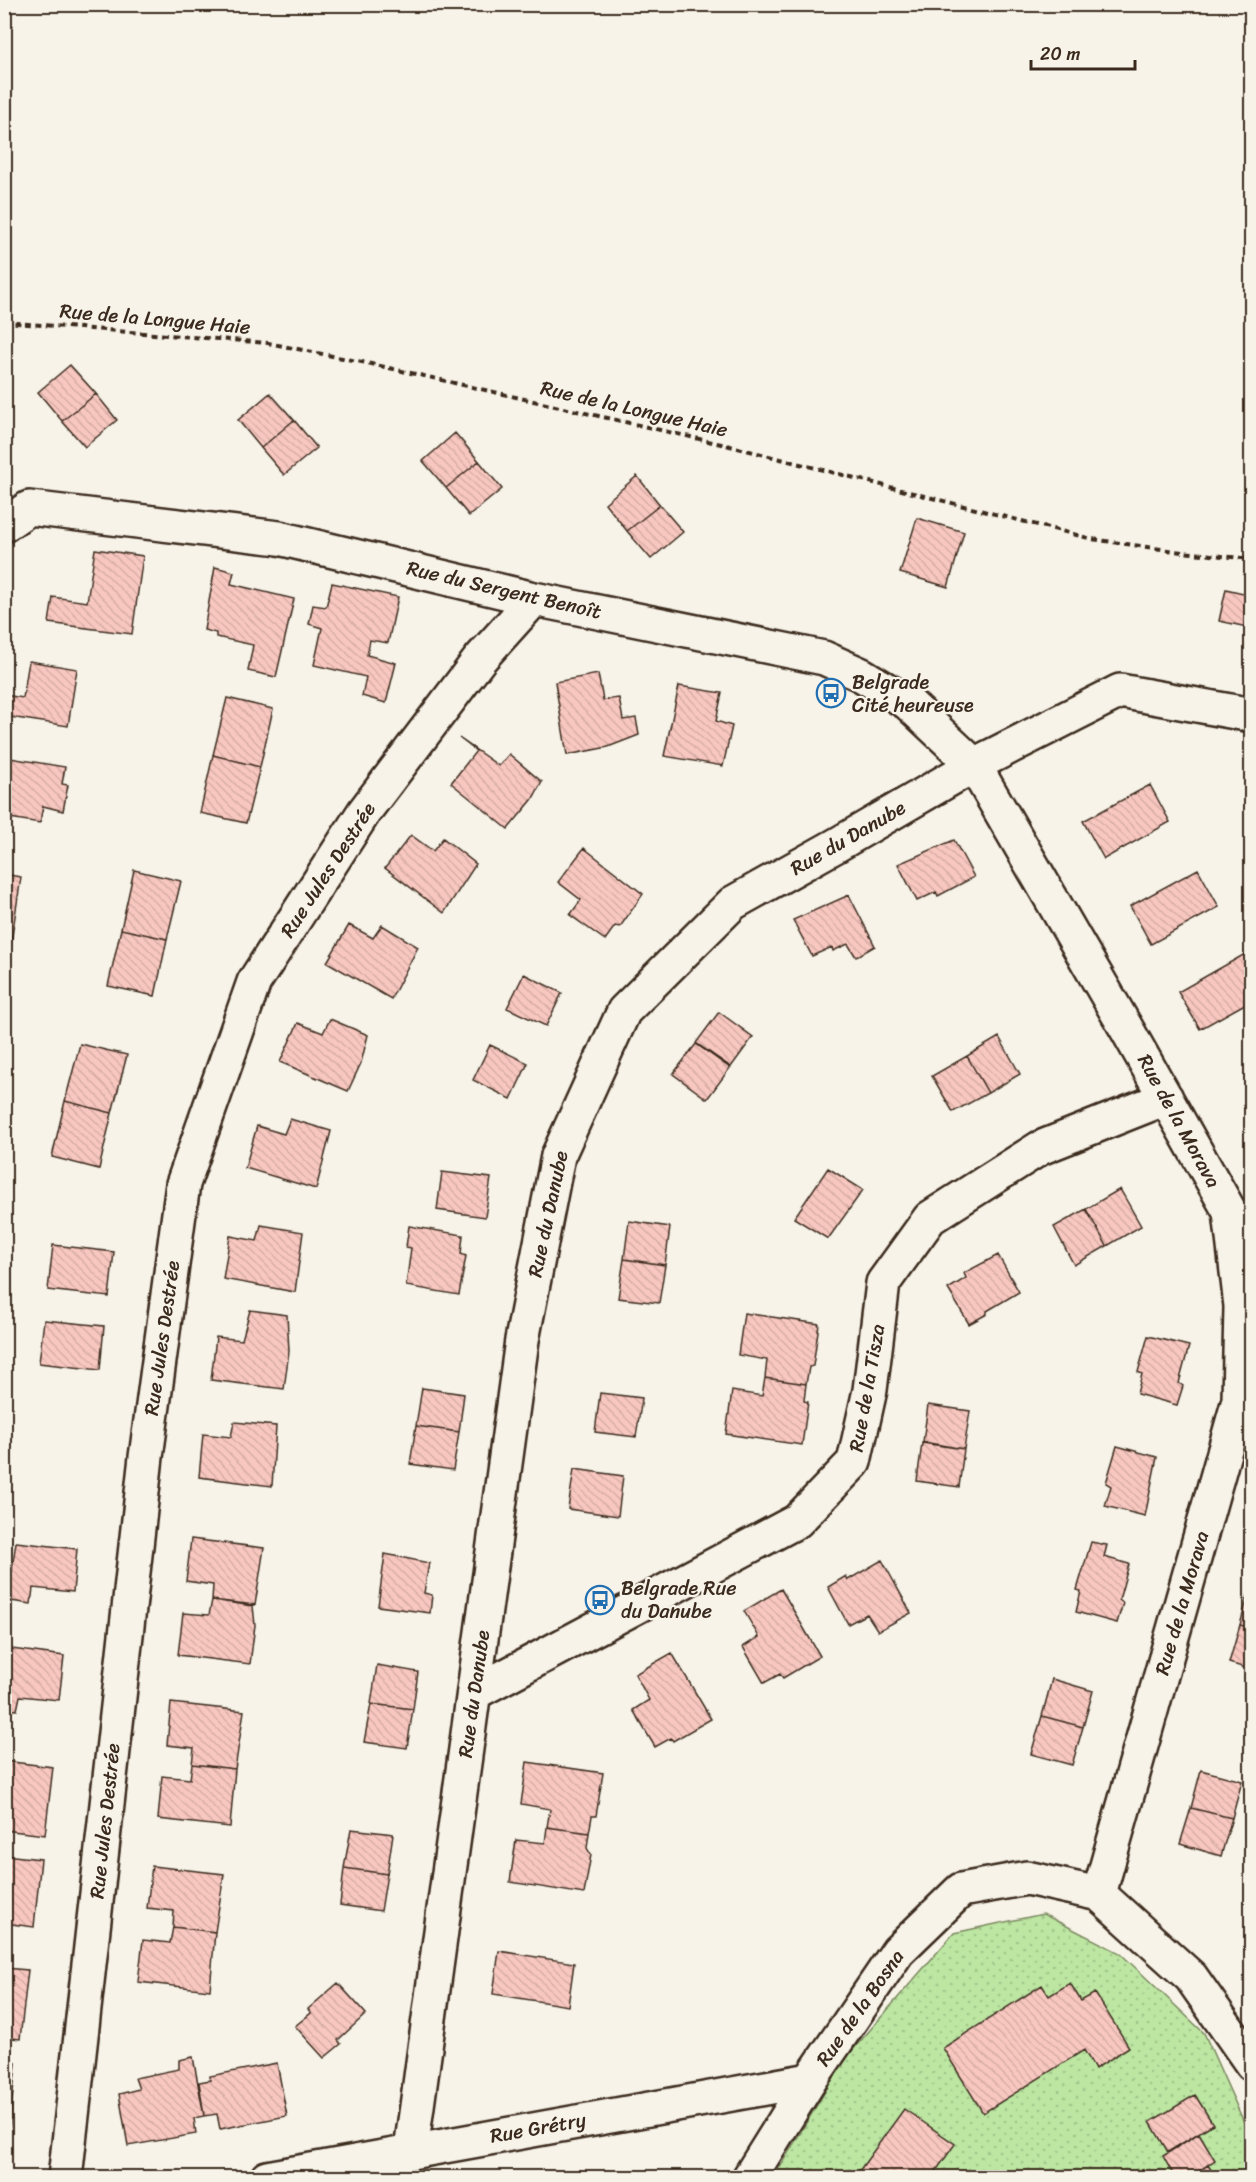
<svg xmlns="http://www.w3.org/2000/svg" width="1256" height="2182" viewBox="0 0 1256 2182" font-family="Sriracha,sans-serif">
  <defs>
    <pattern id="grass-dots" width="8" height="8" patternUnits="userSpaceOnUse" patternTransform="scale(1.5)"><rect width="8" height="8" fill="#bce6a2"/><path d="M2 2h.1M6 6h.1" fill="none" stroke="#a2c58b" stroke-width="1.8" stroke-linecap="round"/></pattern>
    <pattern id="building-back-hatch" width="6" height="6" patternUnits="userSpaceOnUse" patternTransform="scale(1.5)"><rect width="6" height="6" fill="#f8c8c0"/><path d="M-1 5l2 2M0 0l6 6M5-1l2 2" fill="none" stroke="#d6aca5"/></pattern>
  </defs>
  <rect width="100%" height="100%" fill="#f7f3e8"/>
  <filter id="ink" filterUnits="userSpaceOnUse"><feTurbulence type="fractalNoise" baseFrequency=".0167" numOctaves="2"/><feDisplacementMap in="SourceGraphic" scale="12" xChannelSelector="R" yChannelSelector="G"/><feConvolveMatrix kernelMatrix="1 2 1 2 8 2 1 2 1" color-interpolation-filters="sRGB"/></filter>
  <g filter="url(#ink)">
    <path fill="url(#grass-dots)" stroke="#7c8860" stroke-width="1.5" d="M1043,1914L1120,1953L1204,2033L1251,2138V2177L773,2178L844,2060L954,1933Z"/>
    <path fill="url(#building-back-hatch)" stroke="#3b2a1e" stroke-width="1.5" d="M70,365L96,394L62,421L38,392Z
      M270,393L294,420L261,448L238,420Z
      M96,394L117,420L85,447L62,421Z
      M294,420L317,448L284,475L261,448Z
      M455,433L479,461L446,488L423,461Z
      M479,461L502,489L469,516L446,488Z
      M637,476L660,505L627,531L605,503Z
      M660,505L683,532L651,559L627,531Z
      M917,518L964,532L948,587L900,573Z
      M95,549L143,556L132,634L49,623L53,597L87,602Z
      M215,567L234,572L231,584L294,599L276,677L248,671L253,645L216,637V633L204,630Z
      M332,583L398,597L388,643L370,640L367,655L396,663L386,703L362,696L366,677L314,665L322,628L309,624L313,605L326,607Z
      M1226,589L1252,595V628L1219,621Z
      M29,661L77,669L68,726L4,716V695L23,698Z
      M598,674L603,700L619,698L623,720L636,718L639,735L608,747L567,755L555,682Z
      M679,686L722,693L716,721L732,726L723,766L664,756Z
      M227,698L273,709L260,767L213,755Z
      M459,738L499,766L509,754L542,782L532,800L508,829L451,783L476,751Z
      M213,755L260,767L246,823L200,813Z
      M4,757L65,767L62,784L68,785L63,811L43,806L40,823L4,817Z
      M1150,785L1170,822L1104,859L1083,821Z
      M411,835L433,851L443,838L476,864L444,913L385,868Z
      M954,840L974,877L938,896L936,892L917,901L898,864Z
      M584,848L643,894L620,927L615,926L605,940L570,915L581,900L558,882Z
      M1198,869L1219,907L1151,944L1130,906Z
      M134,870L181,881L167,939L121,929Z
      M4,874L21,877L12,936L4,935Z
      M849,895L875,946L856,957L848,944L833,951L832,947L812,956L793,920Z
      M349,925L373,938L382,925L418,947L391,999L327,962Z
      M121,929L167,939L155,996L108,986Z
      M4,935L12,936L4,979Z
      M1245,954L1252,965V1000L1200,1029L1178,992Z
      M524,974L562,993L546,1026L507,1008Z
      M719,1012L753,1037L731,1067L696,1043Z
      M330,1019L368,1035L361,1063L348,1091L280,1062L298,1023L323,1033Z
      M999,1037L1020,1074L988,1093L967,1056Z
      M80,1044L127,1055L112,1113L65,1101Z
      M696,1044L730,1068L707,1099L673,1074Z
      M490,1045L528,1063L511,1099L473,1080Z
      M967,1056L988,1093L953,1112L932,1076Z
      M65,1101L112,1113L99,1169L52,1157Z
      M290,1119L331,1131L316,1189L245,1168L257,1126L284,1134Z
      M828,1168L863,1190L828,1239L794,1218Z
      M442,1172L491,1178L485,1217L437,1210Z
      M1120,1189L1141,1226L1107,1246L1086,1209Z
      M1086,1209L1107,1246L1074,1265L1054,1227Z
      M629,1221L670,1227L665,1265L624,1259Z
      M261,1225L303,1232L295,1292L223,1279L230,1236L257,1241Z
      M409,1226L463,1235L461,1254L466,1256L459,1295L406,1286L411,1248L406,1247Z
      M53,1245L114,1252L109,1297L48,1290Z
      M998,1255L1019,1292L987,1311V1314L969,1324L948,1289L966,1278L964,1273Z
      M624,1259L665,1265L659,1303L618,1298Z
      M250,1310L287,1315L289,1351L284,1389L211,1380L216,1337L242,1340Z
      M744,1313L819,1324L813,1366L809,1367L806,1384L765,1378L767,1360L738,1355Z
      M44,1320L104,1326L100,1370L39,1363Z
      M1148,1336L1189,1346L1179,1383L1183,1386L1177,1405L1137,1394L1142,1374L1138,1372Z
      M765,1378L806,1384L804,1401L808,1402L802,1445L726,1434L732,1391L762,1396Z
      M422,1388L464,1394L459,1432L416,1426Z
      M600,1393L642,1398L636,1437L595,1432Z
      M928,1405L970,1411L964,1449L923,1442Z
      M234,1422L276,1426L272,1486L199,1477L203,1434L231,1437Z
      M416,1426L459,1432L453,1470L410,1464Z
      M922,1443L964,1449L959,1487L917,1481Z
      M1117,1446L1157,1457L1145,1516L1105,1506L1111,1486L1106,1483Z
      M574,1469L623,1476L618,1516L568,1509Z
      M191,1539L264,1548L255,1605L212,1600L213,1585L186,1581Z
      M16,1542L77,1549L73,1592L33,1588L31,1604L4,1600V1581L10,1582Z
      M1091,1542L1107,1545L1104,1557L1129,1564L1119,1600L1123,1603L1117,1623L1076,1612L1081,1591L1077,1590Z
      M385,1554L429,1563L424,1593L432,1595L430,1613L378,1606Z
      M882,1560L911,1613L878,1631L867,1614L848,1624L828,1587L846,1576L848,1580Z
      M781,1589L820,1656L783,1678L780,1674L764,1683L743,1647L759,1637L744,1611Z
      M1250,1589H1252V1628L1240,1625Z
      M212,1600L253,1606L255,1625L250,1664L178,1655L183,1613L209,1615Z
      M1240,1625L1252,1628V1670L1229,1663Z
      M4,1648L64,1656L59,1700L20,1696L17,1710L4,1709Z
      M672,1653L711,1719L673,1741L671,1738L655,1747L633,1710L649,1700L635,1674Z
      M377,1665L418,1672L413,1709L371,1704Z
      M1052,1679L1093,1691L1083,1727L1042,1716Z
      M171,1703L244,1711L235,1769L192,1764L194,1748L167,1745Z
      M371,1704L413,1709L407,1748L364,1742Z
      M1042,1716L1083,1727L1072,1765L1031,1754Z
      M4,1761L53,1767L45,1835L4,1830Z
      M527,1762L603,1773L596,1816H592L589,1833L547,1827L550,1809L521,1804Z
      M192,1764L235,1769L230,1827L158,1819L162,1776L190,1779Z
      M1201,1770L1242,1781L1232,1818L1191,1808Z
      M1191,1808L1232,1818L1221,1856L1180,1844Z
      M547,1827L589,1833L587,1848L591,1855L584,1894L510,1882L516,1840L545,1843Z
      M351,1829L393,1834L387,1874L344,1868Z
      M4,1855L41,1859L34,1927L4,1923Z
      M152,1866L224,1874L215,1932L173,1927L174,1911L147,1908Z
      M344,1868L387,1874L381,1911L340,1905Z
      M173,1927L215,1932L210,1990L138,1982L143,1940L170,1943Z
      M499,1951L574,1963L568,2006L493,1994Z
      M4,1968L28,1970L20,2039L4,2037Z
      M338,1983L366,2014L338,2040L341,2044L324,2058L295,2026L311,2013L308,2009Z
      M1070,1983L1081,2001L1095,1993L1129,2047L1095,2069L1084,2050L983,2113L943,2048L1042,1985L1049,1996Z
      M193,2057L204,2116L194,2118L196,2134L128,2146L119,2094L139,2089L135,2078L179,2069V2060Z
      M4,2062L16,2063L9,2130H4Z
      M277,2063L287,2116L220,2129L217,2114L204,2116L199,2082L210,2080V2076Z
      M1195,2095L1213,2124L1168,2152L1150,2122Z
      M904,2109L955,2144L931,2178H854Z
      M1199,2133L1215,2160L1188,2178H1175L1163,2156Z
      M1208,2165L1216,2178H1188Z"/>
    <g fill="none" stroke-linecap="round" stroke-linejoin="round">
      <g stroke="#3b2a1e" stroke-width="38">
        <path id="minor" d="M4,525L29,508L279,538L534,599L824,658L862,675L908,703L974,765L1129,1033L1230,1212L1241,1306L1239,1400L1099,1894
          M474,1693L797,1521L854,1462L870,1390L883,1283L930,1218L1040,1148L1166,1098
          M411,2150L522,1340L558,1156L624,1011L733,903L835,846L974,765L1120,691L1252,715
          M65,2178L146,1457L183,1184L254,982L364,812L480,659L534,599
          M267,2178L810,2080
          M749,2178L810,2080L898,1951L961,1890L1027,1878L1099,1894L1191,1977L1252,2064"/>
      </g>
      <path stroke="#3b2a1e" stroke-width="4" stroke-dasharray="6 4.5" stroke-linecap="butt" d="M4,322L268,343L367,363L730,446L1092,539L1182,552L1252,559"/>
      <use href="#minor" stroke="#f7f3e8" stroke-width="33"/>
    </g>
  </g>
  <defs>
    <g id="bus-ring" transform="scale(1.5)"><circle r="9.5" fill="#f7f3e8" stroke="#1f6fb2" stroke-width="1.5"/><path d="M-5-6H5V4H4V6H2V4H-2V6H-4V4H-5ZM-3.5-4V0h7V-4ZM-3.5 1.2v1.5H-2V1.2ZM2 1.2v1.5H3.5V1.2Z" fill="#1f6fb2"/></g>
  </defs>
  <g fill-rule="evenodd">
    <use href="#bus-ring" x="831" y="693"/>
    <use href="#bus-ring" x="600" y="1600"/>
  </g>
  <g text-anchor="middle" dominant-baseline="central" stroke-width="4.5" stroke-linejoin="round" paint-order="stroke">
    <g font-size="20" fill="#3b2a1e" stroke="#f7f3e8">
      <text transform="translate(155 319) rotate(5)">Rue de la Longue Haie</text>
      <text transform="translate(634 409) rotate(13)">Rue de la Longue Haie</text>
      <text transform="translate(504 590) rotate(13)">Rue du Sergent Benoît</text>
      <text transform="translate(848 838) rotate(-30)">Rue du Danube</text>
      <text transform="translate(328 870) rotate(-57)">Rue Jules Destrée</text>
      <text transform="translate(1179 1121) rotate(61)">Rue de la Morava</text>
      <text transform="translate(548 1214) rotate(-78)">Rue du Danube</text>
      <text transform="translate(162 1338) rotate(-82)">Rue Jules Destrée</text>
      <text transform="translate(867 1388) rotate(-80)">Rue de la Tisza</text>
      <text transform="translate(1182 1603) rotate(-74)">Rue de la Morava</text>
      <text transform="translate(474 1694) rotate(-82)">Rue du Danube</text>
      <text transform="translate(105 1821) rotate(-84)">Rue Jules Destrée</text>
      <text transform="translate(860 2008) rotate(-55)">Rue de la Bosna</text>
      <text transform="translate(538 2128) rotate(-10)">Rue Grétry</text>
    </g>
    <g font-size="20" fill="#3b2a1e" stroke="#f7f3e8" text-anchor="start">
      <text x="852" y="682">Belgrade<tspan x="852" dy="23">Cité heureuse</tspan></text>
      <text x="621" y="1588">Belgrade Rue<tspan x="621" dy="23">du Danube</tspan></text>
    </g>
  </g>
  <rect width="1256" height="2182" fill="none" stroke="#f7f3e8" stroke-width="24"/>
  <rect x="12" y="12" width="1232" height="2158" fill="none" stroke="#3b2a1e" stroke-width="2" filter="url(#ink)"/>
  <path d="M1031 60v9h104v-9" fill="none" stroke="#3b2a1e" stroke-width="3"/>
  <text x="1040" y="60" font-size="18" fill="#3b2a1e" stroke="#f7f3e8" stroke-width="4.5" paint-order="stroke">20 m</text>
</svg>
